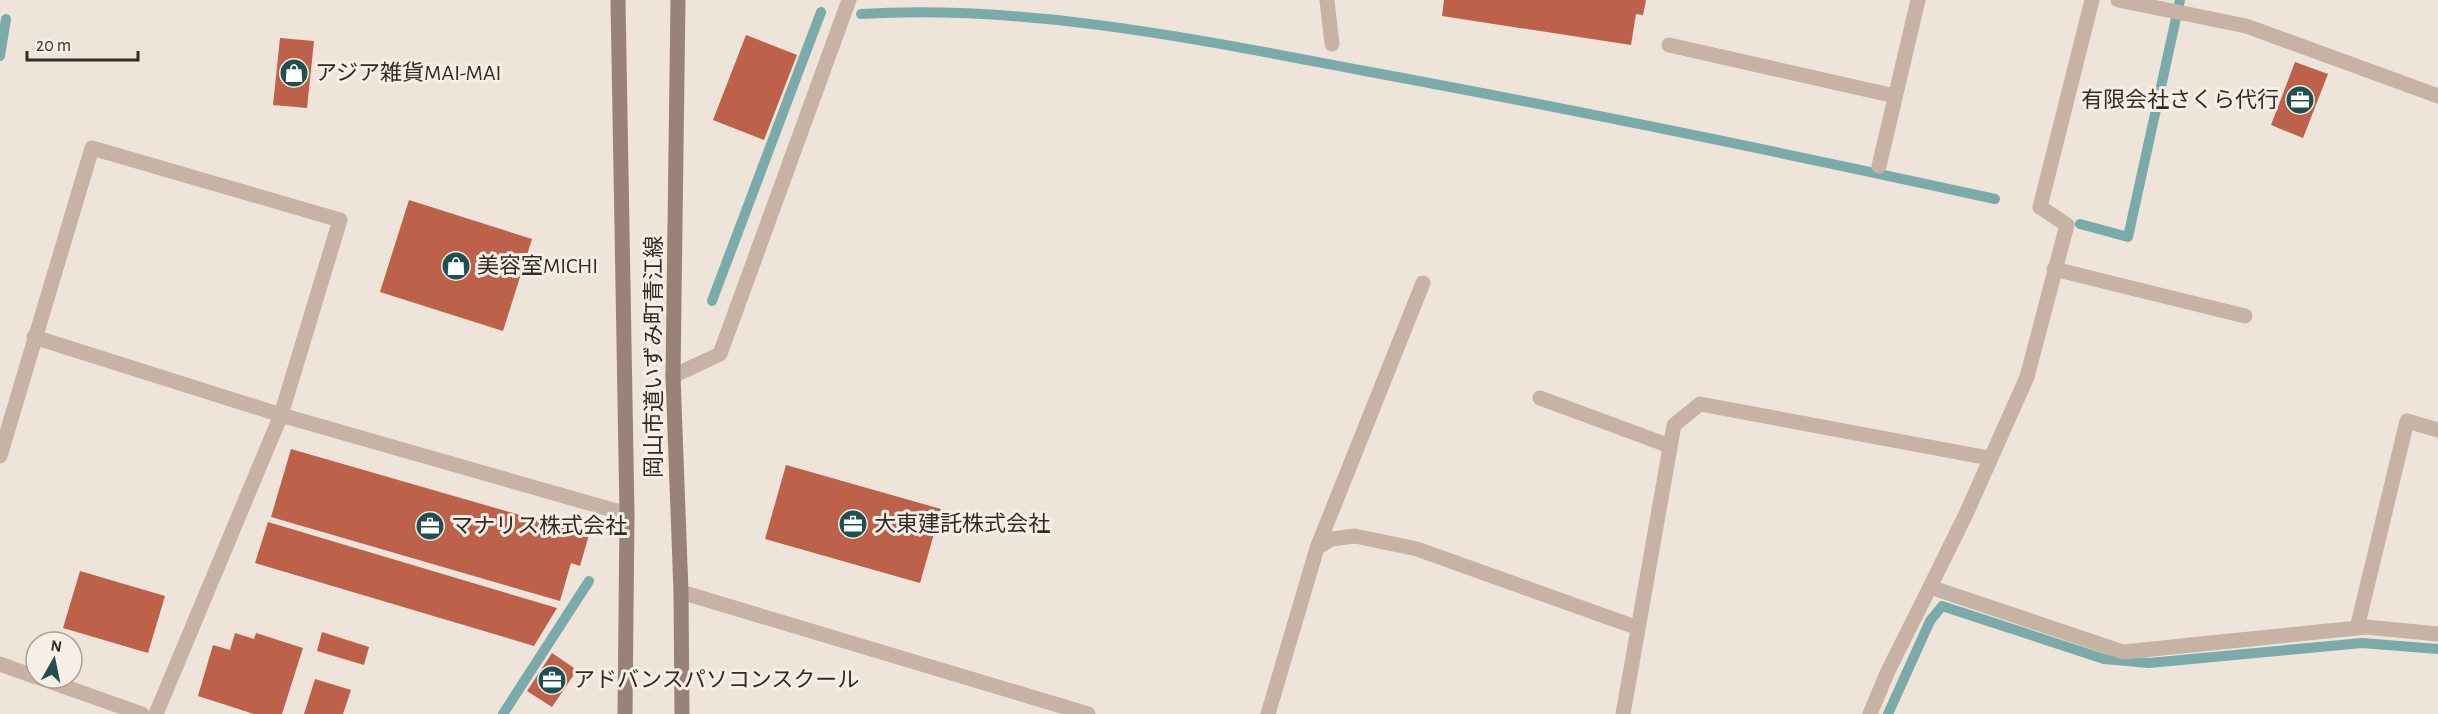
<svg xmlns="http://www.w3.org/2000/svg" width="2438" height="714" viewBox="0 0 2438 714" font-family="'Alegreya Sans','Noto Sans JP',sans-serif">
  <rect width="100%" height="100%" fill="#efe4d9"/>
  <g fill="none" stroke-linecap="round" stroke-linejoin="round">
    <path stroke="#7aaaaa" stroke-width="10" d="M861,14C1030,4 1200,40 1365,71C1576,110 1785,153 1995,199
      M0,56L6,19
      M2080,224L2128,237L2180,0
      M712,301L821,12
      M503,714L589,581
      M1888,714L1930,621L1942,606L2104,659L2149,663L2362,643L2438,649"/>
  </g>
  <path fill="#bd614a" d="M1444,0H1646L1643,15L1636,14L1631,45L1442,16Z
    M746,35L797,55L764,140L713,120Z
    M280,38L314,41L307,108L273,105Z
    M2295,62L2328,74L2303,138L2271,125Z
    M409,200L532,239L503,331L380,292Z
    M291,449L589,535L580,566L571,563L560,601L271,517Z
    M786,465L941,509L920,583L765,539Z
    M268,522L557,608L534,646L255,563Z
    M80,571L165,596L148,653L63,628Z
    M322,632L369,647L364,665L317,651Z
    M235,633L254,639L256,633L303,648L282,714H254L198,696L213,645L230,650Z
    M552,653L577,670L552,707L527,691Z
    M315,679L351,690L343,714H304Z"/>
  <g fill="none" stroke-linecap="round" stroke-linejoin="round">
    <path stroke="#c6b3a6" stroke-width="15" d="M2054,269L2245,316"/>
    <path stroke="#c6b3a6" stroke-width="15" d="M1327,0L1332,44
      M2118,0L2246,26L2438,96
      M1669,45L1895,96
      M1879,166L1918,0
      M34,337L281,415L627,514
      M673,376L720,354L849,0
      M1540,398L1670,446
      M0,456L92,148L340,220L281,415L156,714
      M1317,548L1423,283
      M1930,587L1966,514L2027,377L2067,225L2040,207L2092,0
      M681,592L1088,714
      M2357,628L2407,421L2438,430
      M0,664L36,677
      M40,678L142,714
      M1268,714L1317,548L1331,539L1355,536L1417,549L1638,628
      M1623,714L1674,425L1700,404L1989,458
      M1870,714L1888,671L1930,587L2123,652L2367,627L2438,634"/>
    <path stroke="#998378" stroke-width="15" d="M618,0L627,514L625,714
      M678,0L673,376L681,592L682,714"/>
  </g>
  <defs>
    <g id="shop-disc" transform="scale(1.5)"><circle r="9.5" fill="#1f5051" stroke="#f7eee5"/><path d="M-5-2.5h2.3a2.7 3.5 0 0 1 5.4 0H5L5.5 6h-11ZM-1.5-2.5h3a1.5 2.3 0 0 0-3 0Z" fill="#fff"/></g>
    <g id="office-disc" transform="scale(1.5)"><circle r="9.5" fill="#1f5051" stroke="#f7eee5"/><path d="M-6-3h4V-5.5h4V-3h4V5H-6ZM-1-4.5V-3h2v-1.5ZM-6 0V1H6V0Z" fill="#fff"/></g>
  </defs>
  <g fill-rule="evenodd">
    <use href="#shop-disc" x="294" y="73"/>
    <use href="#office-disc" x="2300" y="100"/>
    <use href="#shop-disc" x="456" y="266"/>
    <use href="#office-disc" x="853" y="524"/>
    <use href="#office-disc" x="430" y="526"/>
    <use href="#office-disc" x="552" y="680"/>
  </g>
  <g text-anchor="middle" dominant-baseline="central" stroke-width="6" stroke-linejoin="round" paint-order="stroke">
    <g font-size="22" fill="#332a26" stroke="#f7eee5" text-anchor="start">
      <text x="315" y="73">アジア雑貨MAI-MAI</text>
      <text x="2279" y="100" text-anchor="end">有限会社さくら代行</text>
      <text x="477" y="266">美容室MICHI</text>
      <text x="874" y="524">大東建託株式会社</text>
      <text x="451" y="526">マナリス株式会社</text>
      <text x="573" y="680">アドバンスパソコンスクール</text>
    </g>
    <g font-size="22" fill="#332a26" stroke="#f7eee5">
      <text transform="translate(654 357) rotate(-90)">岡山市道いずみ町青江線</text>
    </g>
  </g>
  <g transform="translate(54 660) rotate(9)"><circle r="28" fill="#f7eee5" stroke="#a9a099" stroke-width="1.5"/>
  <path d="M0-4.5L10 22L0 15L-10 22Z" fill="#1f5051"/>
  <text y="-9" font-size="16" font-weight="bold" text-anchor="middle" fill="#332a26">N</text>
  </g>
  <path d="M27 51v9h111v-9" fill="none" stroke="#332a26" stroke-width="3"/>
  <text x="36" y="51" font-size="18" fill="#332a26" stroke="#f7eee5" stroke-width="4.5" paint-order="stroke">20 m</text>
</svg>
